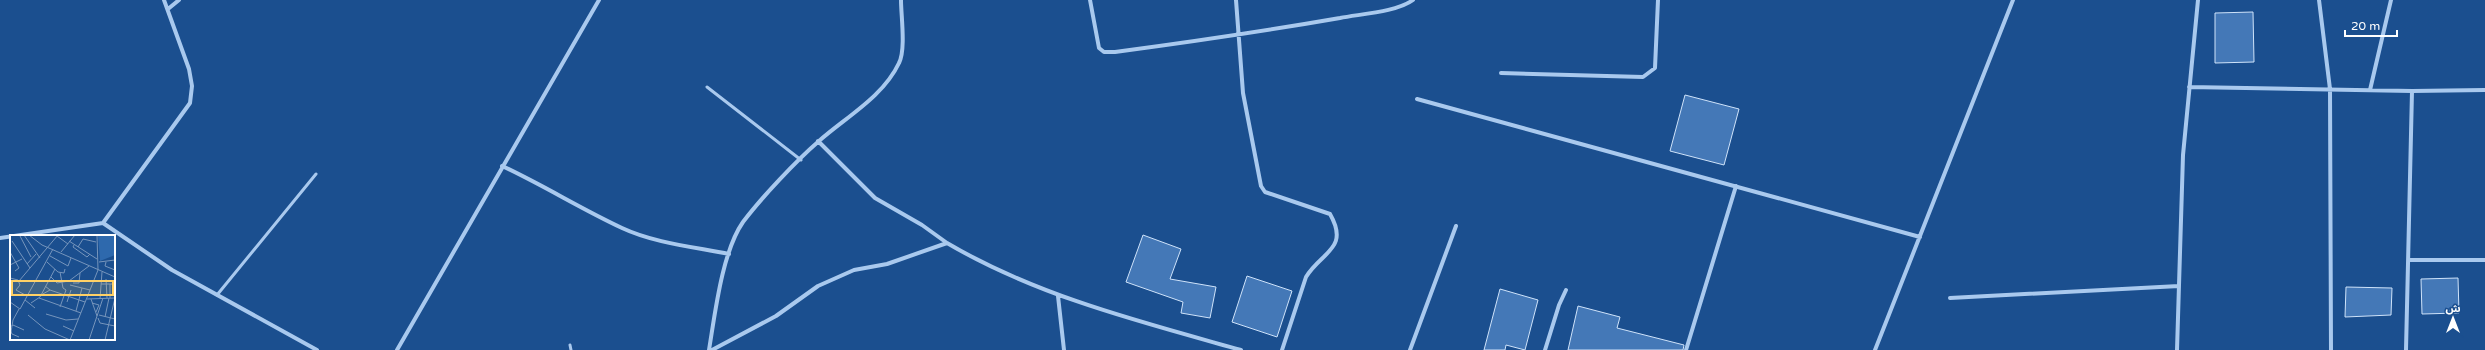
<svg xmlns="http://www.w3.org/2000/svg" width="2485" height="350" viewBox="0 0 2485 350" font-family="'Varela Round','Noto Sans Arabic',sans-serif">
  <rect width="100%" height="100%" fill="#1b4f8f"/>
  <path fill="#4478b7" stroke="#cfe3fa" d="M2253,12L2254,62L2215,63V13Z
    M1685,95L1739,109L1724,165L1670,151Z
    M1143,235L1181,249L1170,279L1216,287L1210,318L1181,313L1183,302L1126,282Z
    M1247,276L1292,291L1277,337L1232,322Z
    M2458,278L2459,313L2422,314L2421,279Z
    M2346,287L2392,288L2391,315L2345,317Z
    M1500,289L1538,300L1525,350L1506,345L1505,350H1484Z
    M1578,306L1620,317L1617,328L1684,345L1683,350H1568Z"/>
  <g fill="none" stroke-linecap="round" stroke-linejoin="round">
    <path stroke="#a9c9ee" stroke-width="3" d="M707,87L801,160
      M217,295L316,174
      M570,345L571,350"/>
    <path stroke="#a9c9ee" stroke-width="4" d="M164,0L189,69L192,86L190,103L103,223L172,270L317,350
      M1090,0L1099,48L1104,52H1115C1190,42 1265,31 1340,18C1360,14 1397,12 1413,0
      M1236,0L1243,93L1261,186L1265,192L1330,214C1350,249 1321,252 1306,277L1282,350
      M2319,0L2330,89L2331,350
      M168,9L179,0
      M1501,73L1643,77L1655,68L1658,0
      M2189,87L2412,91L2485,90
      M2370,90L2391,0
      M1417,99L1920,237
      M502,166C543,185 581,209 622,228C654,243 694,247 729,254
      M0,238L103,223
      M947,243C1037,296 1141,322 1241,350
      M2409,260H2485
      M1058,296L1064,350
      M1950,298L2179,286
      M397,350L599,0
      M709,350C715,314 722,252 743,222C762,197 796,161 819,141C846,117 883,97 899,63C906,49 901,16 901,0
      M712,350L776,316L818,286L854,270L887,264L947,243L922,225L875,198L818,141
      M1410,350L1456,226
      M1545,350L1559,305L1566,290
      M1686,350L1736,186
      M1875,350L2013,0
      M2177,350L2183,155L2198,0
      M2406,350L2412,91"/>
  </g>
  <g transform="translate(10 235)">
    <rect width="105" height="105" fill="#1b4f8f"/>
    <path d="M88,0H105V20L90,26Z" fill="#2e69ad"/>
    <path fill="none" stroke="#7695bc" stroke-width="1" d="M14,0L30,23M19,0L32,10L105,42M87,0L88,35M10,1L21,22M47,1L58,9M2,6L20,33M59,6L87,24M64,10L63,12L77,22L80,19M68,12L73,4L86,7M0,17L9,33L5,36M51,17L65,0M40,21L58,31L61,23M37,27L48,37L54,38L55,34M89,27L105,25M96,27L95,31L105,35M17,29L26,19M0,30L12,24M50,37L53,53L56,55L50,72M41,42L47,48L59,46L79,31M0,43L8,45L10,50L6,55L17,61M96,44L97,63M9,46L48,0M63,48H69L70,38M91,49H103L105,47M60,50L80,55M40,55L75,67M31,60L40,55L35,51M29,63L71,78M100,63V49M77,64L105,63M81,64L87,81M90,64L92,37M15,65L25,73M0,67L10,74L43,14M57,67L61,55M21,68L30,62L45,34M82,68L89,70L86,77M66,76L72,53M36,79L56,85L68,84M18,80L35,94L60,105L88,35M89,80L105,84M95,82L99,63M88,83L90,88L105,91M53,91L64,96M0,92L3,90L14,95M0,94L2,99L9,102M0,103L3,85L9,74M79,105L93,63M95,105L105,63"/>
    <path fill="#ffd166" fill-opacity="0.15" stroke="#ffd166" stroke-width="2" d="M2,46H103V60H2Z"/>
    <rect width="105" height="105" fill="none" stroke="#fff" stroke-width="2"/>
  </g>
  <g transform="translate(2453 318)" stroke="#1b4f8f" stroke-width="3" paint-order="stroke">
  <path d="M0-3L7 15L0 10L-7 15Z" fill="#ffffff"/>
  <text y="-6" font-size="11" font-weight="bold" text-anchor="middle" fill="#ffffff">ش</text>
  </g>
  <path d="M2345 30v6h52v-6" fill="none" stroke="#ffffff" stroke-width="2"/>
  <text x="2351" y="30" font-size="12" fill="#ffffff" stroke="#1b4f8f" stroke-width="3" paint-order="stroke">20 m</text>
</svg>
